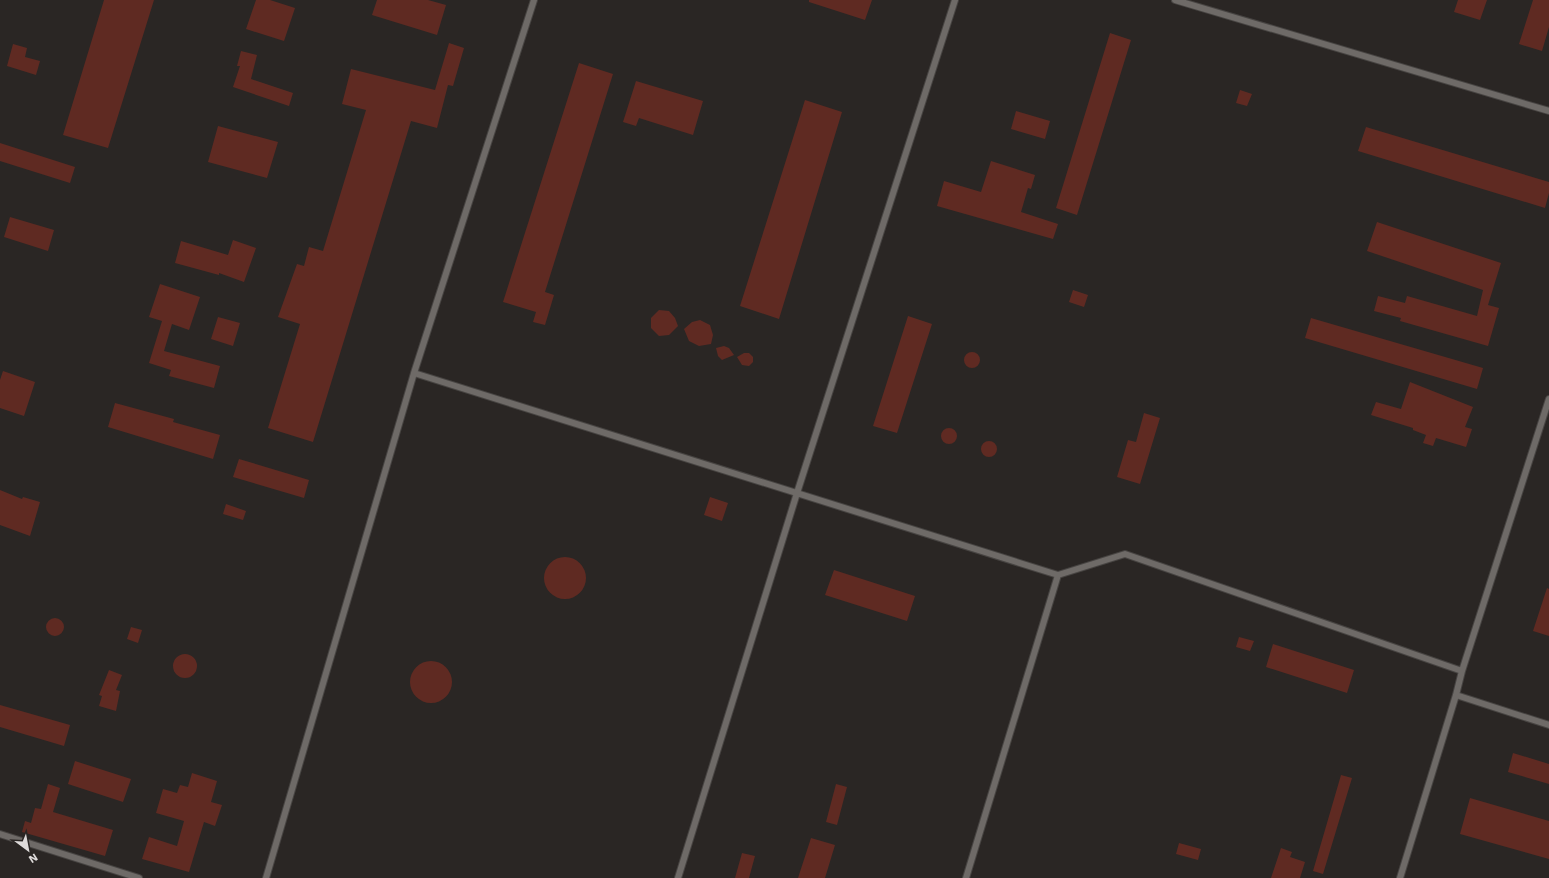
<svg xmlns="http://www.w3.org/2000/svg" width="1549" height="878" viewBox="0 0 1549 878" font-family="'Work Sans',sans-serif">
  <rect width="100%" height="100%" fill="#2a2624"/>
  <path fill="#5f2a22" d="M104,0H154L108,148L63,135Z
    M256,0H270L295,8L284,41L246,29Z
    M377,0H428L446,5L437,35L372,15Z
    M809,0H872L865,20L809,2Z
    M1458,0H1487L1480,20L1454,12Z
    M1533,0H1549V27L1542,51L1519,44Z
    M1110,33L1131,40L1077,215L1056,208Z
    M449,43L464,48L453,86L448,85L437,128L411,121L313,442L268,428L300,324L278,317L297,264L304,266L309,247L323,251L366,110L342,104L351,69L435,90Z
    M13,44L27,48L25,57L40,61L36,75L7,66Z
    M241,51L257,55L251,79L293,93L289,106L233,87L240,66H237Z
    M579,63L613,74L545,292L554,295L545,325L533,322L536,312L503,302Z
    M636,81L703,101L693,135L639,118L636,126L623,122Z
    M1240,90L1252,94L1247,106L1236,103Z
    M805,100L842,112L779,319L740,306Z
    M1016,111L1050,121L1045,139L1011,129Z
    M218,126L278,142L267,178L208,162Z
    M1366,127L1549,182V193L1545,208L1358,151Z
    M0,143L75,167L70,183L0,161Z
    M991,161L1035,175L1031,189L1028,188L1021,212L1058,224L1053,239L937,206L944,181L981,192Z
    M10,217L54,230L48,251L4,237Z
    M1377,222L1501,263L1488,305L1499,308L1488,346L1400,321L1401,318L1374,311L1378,296L1405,303L1407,296L1477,316L1483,290L1367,251Z
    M233,240L256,248L244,282L219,273V275L175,263L181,241L228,255Z
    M160,284L200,297L189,330L172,324L164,351L220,366L214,388L169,376L171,370L149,363L162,321L149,317Z
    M1073,290L1088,295L1084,307L1069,302Z
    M659,310L669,311L675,318L678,326L669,335L659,336L651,328V318Z
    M908,316L932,324L897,433L873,426Z
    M218,317L240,323L233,346L211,339Z
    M1311,318L1483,368L1477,389L1305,338Z
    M700,320L710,325L713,335L711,344L699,346L689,341L684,329L692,322Z
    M724,346L729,348L734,355L722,360L718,356L716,348Z
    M964 360a8 8 0 1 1 16 0a8 8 0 1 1-16 0Z
    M744,353H749L753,357V362L749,366L742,365L737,357Z
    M3,371L35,382L24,416L0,408V380Z
    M1410,382L1473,407L1465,427L1472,429L1466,447L1436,438L1433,446L1423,443L1426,435L1413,430V428L1371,415L1376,402L1401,409Z
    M115,403L174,419L173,422L220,435L213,459L108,427Z
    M1144,413L1160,418L1140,484L1117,477L1128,440L1136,442Z
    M941 436a8 8 0 1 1 16 0a8 8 0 1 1-16 0Z
    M981 449a8 8 0 1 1 16 0a8 8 0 1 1-16 0Z
    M239,459L309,480L304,498L233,477Z
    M0,490L22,499L23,497L40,502L30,536L0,525Z
    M710,497L728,503L722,521L704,515Z
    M226,504L246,511L243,520L223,514Z
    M544 578a21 21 0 1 1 42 0a21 21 0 1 1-42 0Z
    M834,570L915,596L907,621L825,595Z
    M1547,588L1549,589V636L1533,631Z
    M46 627a9 9 0 1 1 18 0a9 9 0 1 1-18 0Z
    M131,627L142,630L138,643L127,639Z
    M1239,637L1254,641L1250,651L1236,647Z
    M1273,644L1354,670L1347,693L1266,667Z
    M173 666a12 12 0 1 1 24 0a12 12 0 1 1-24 0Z
    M410 682a21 21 0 1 1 42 0a21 21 0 1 1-42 0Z
    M109,670L122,675L116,690L120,691L116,711L99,706L102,696L99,695Z
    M0,705L70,725L64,746L0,727Z
    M1513,753L1549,764V784L1508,772Z
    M75,761L131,779L123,802L68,784Z
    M192,773L217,781L211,802L222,805L215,826L204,822L189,872L142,859L149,837L177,846L184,821L156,813L163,789L177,793L180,785L188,787Z
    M1341,775L1352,778L1323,874L1313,871Z
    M48,784L60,788L53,812L113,830L105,856L22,832L25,821L31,823L35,808L41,809Z
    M836,784L847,787L837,825L826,822Z
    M1470,798L1549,821V859L1460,834Z
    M811,838L835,845L825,878H798Z
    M1179,843L1201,849L1198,860L1176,854Z
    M1281,848L1292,852L1290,857L1305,862L1300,878H1271Z
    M742,853L755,856L749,878H735Z"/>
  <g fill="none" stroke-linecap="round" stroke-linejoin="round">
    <g stroke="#474442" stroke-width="8">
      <path id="service" d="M1175,0L1549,111
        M414,373L1058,575L1125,554L1462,671
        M1456,695L1549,725
        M0,834L139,878
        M266,878L414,373L534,0
        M678,878L797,493L955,0
        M966,878L1058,575
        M1400,878L1456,695L1462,671L1549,399"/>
    </g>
    <use href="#service" stroke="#6e6a67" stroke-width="6"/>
  </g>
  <g transform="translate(28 850) rotate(148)" stroke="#2a2624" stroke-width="3" paint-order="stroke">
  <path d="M0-3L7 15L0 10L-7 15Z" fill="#dedbda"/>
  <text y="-6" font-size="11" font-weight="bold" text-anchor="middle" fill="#dedbda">N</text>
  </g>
</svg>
